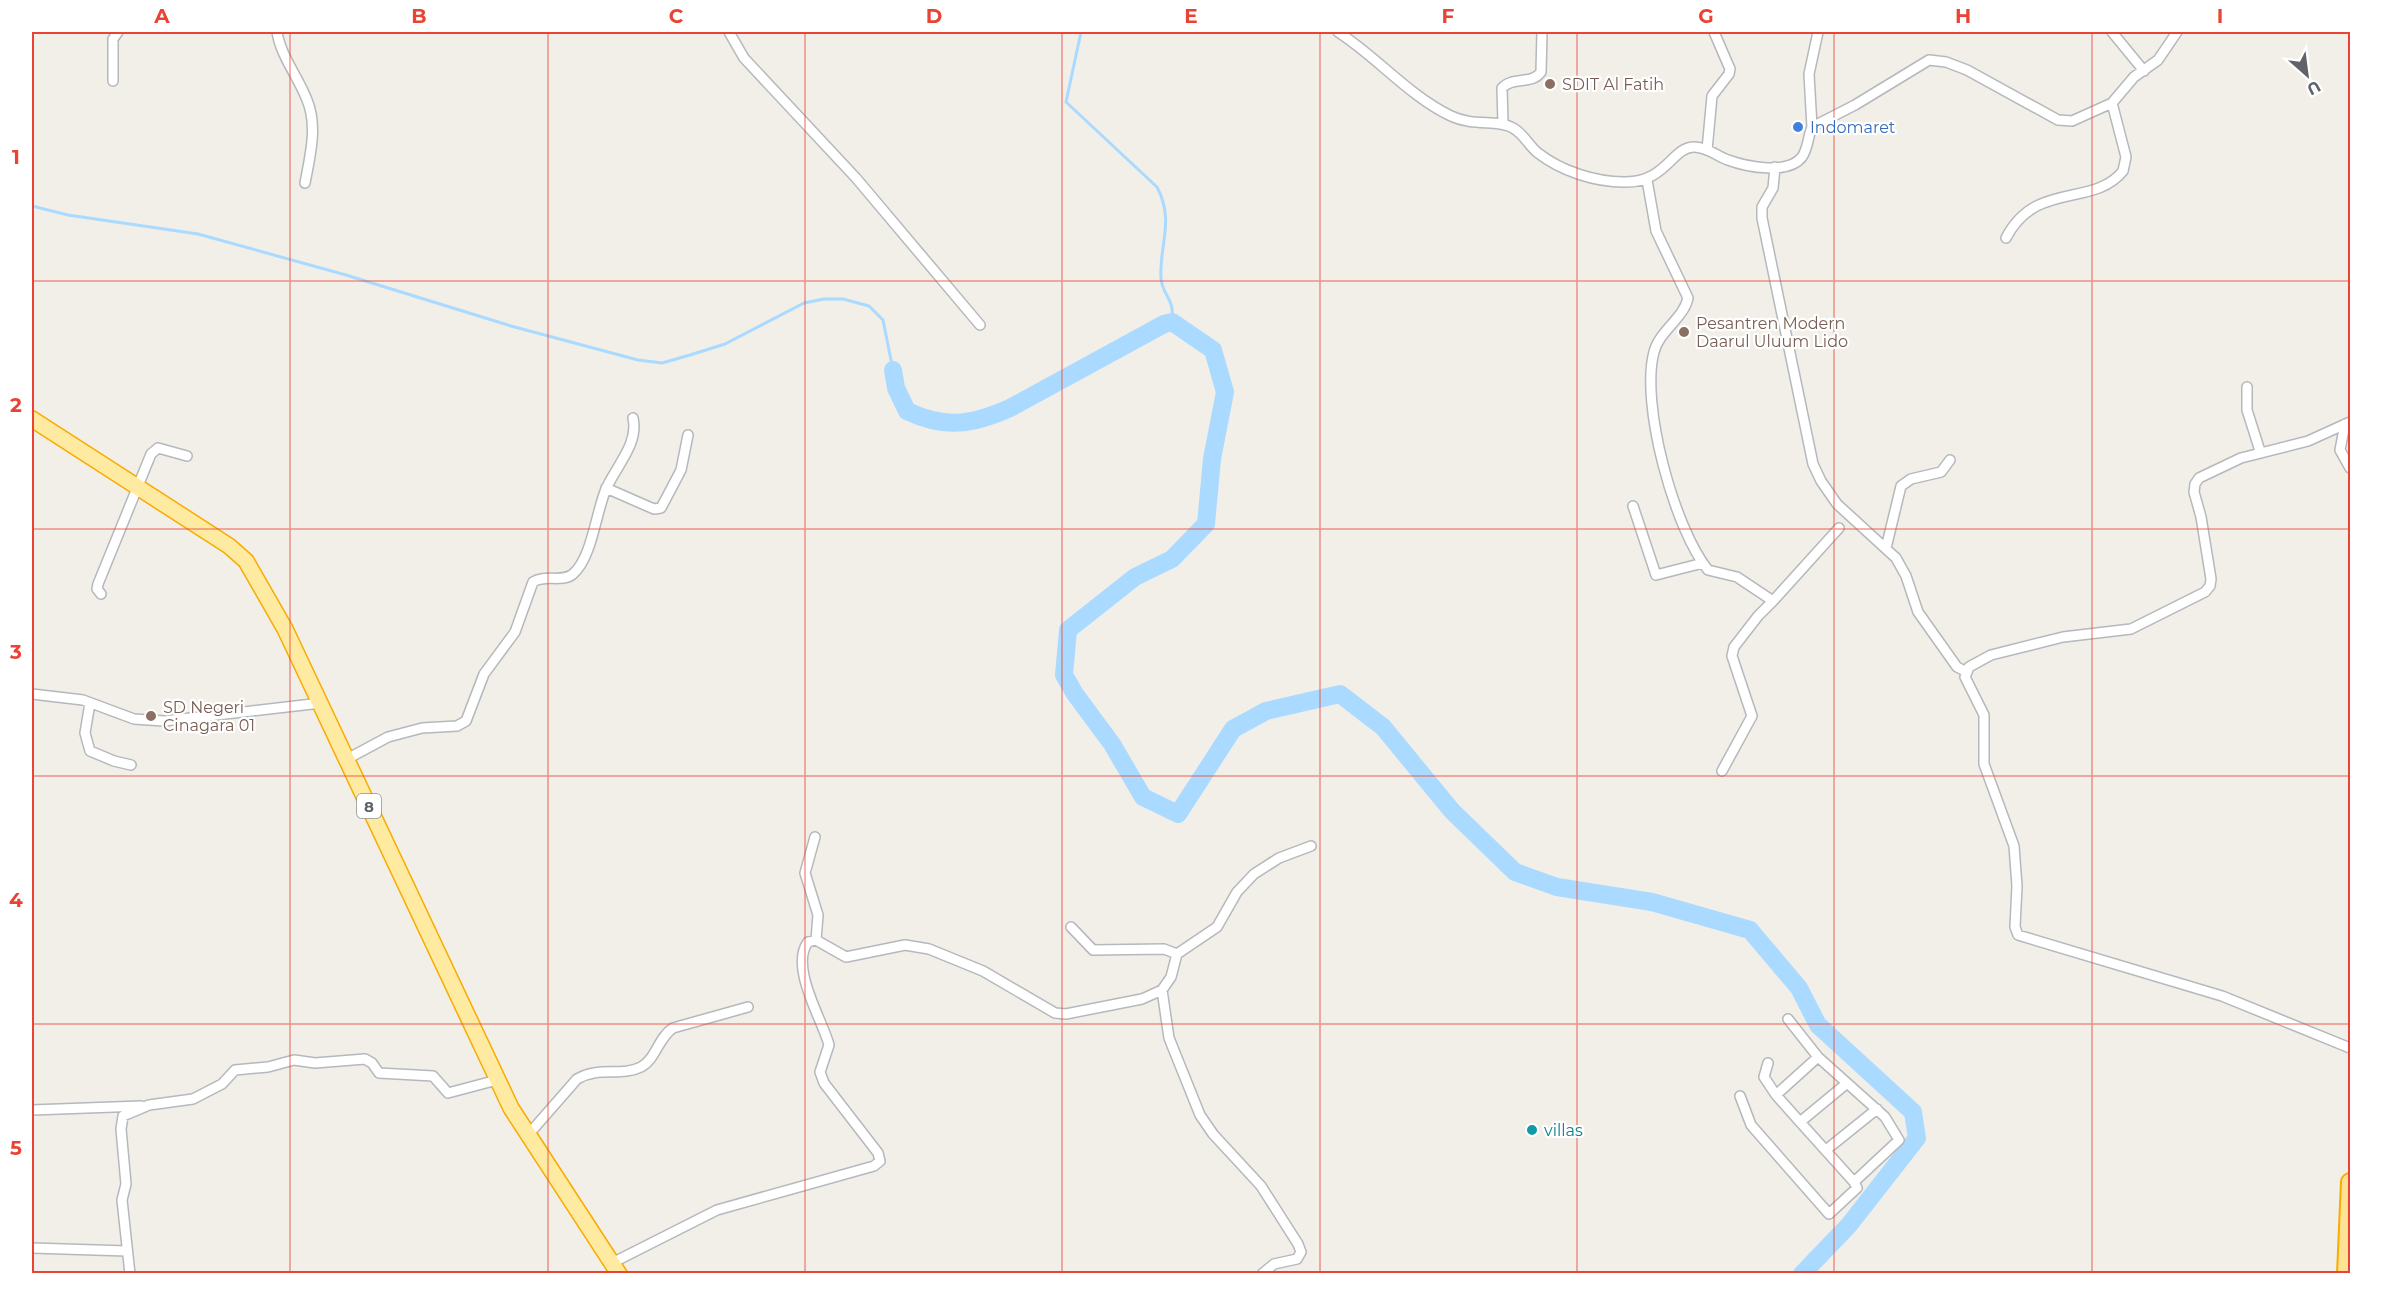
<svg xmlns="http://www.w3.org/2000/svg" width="2382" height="1305" viewBox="0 0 2382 1305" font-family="Montserrat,sans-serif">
  <rect width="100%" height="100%" fill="#f1efe8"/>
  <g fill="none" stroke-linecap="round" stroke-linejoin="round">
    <path stroke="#aadaff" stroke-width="3" d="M1081,32L1066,102L1157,187C1175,221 1159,245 1161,278C1162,296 1175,297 1172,322
      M32,206L68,215L198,234L346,275L511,326L638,360L662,363L690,355L725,344L804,303L824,299H843L869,306L883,320L893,370"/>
    <path stroke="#aadaff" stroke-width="18" d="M893,370L896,388L907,411C945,429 972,425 1010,408L1164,324L1172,322L1213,350L1225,392L1212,459L1206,524L1172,559L1135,577L1068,630L1064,675L1075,694L1112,744L1143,797L1178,814L1233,729L1266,711L1340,694L1383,727L1452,811L1515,872L1557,887L1652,902L1750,930L1799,988L1818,1025L1913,1112L1917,1138L1849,1225L1802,1274"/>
    <g stroke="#b5b8bc" stroke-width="12">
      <path id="minor" d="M277,32C281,57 298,76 307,100C318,126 310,156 305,183
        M729,32L744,58L856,178L980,325
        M1338,32C1377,57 1409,96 1451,116C1474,127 1497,119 1513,128C1524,134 1529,146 1538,153C1561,171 1595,182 1624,182C1666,183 1672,147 1694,147C1707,147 1717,156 1728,160C1747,167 1788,175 1802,157C1808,149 1808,136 1812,127L1855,105L1929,60L1946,62L1967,70L2058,120L2072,121L2112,103L2134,77L2158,60L2177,32
        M2112,32L2144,71
        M113,81V39L118,32
        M1503,123L1502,88C1513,76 1532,85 1541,72L1542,32
        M1812,127L1809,74L1818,32
        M1707,150L1712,96L1729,74L1730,69L1714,32
        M1775,167L1773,188L1762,207V218L1813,464L1821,481L1837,504L1896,558L1906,576L1918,612L1957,667L1965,671
        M1647,180L1656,231L1688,298C1684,318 1659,331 1654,352C1640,403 1674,528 1708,570L1737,577L1773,601L1758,616L1734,647L1732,656L1752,716L1722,771
        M2006,238C2036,180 2093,208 2123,171L2126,157L2112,103
        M2247,387V410L2260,451
        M2350,422L2308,441L2241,458L2199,478L2195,484L2194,492L2201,517L2211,579L2210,586L2205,592L2131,629L2063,637L1991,655L1969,667L1965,677L1984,715V764L2014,846L2017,886L2015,927L2018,935L2222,996L2350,1048
        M2345,424L2340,450L2350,468
        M606,488L654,509L661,508L681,470L688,435
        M1633,506L1656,575L1703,563
        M1886,548L1901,486L1911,479L1941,472L1950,460
        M101,594L97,589L98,584L151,454L158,448L187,456
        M1773,601L1839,528
        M32,694L83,700L134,719L164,721L321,703
        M90,703L85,733L90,751L114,761L131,765
        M347,759L388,737L422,728L457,726L466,721L484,674L515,632L533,582C545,574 562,583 573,574C592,558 596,512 606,489C616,466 639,444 633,418
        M815,837L805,873L818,915L816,940
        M1071,927L1093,950L1164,949L1177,954
        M1162,990L1169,1038L1200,1115L1213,1134L1261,1186L1298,1244L1301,1252L1297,1259L1274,1264L1262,1274
        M1768,1063L1764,1077L1776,1095L1818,1057
        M1776,1095L1800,1122L1846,1084
        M1740,1096L1751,1125L1829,1214L1857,1188L1854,1182L1899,1140L1885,1117L1818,1057L1788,1019
        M32,1110L141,1106
        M1800,1122L1854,1182
        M528,1135L577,1079C599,1066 621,1077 641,1067C656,1059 658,1038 673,1028L748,1007
        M1826,1150L1877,1109
        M32,1248L127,1251
        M612,1263L717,1210L874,1166L880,1161L878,1153L824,1083L820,1072L829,1045C823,1021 789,967 808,942L816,940L846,957L905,945L929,949L983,971L1055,1013L1066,1014L1142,999L1162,990L1171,977L1177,954L1217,927L1237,892L1254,874L1279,858L1311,846
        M130,1274L122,1200L126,1184L121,1129L123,1116L149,1105L193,1099L222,1084L235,1070L268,1067L294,1060L315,1063L365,1059L372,1063L379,1073L433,1076L448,1093L497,1080"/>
    </g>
    <g stroke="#f9ab00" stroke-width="18">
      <path id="trunk" d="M32,419L229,546L246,561L285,629L511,1108L619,1274"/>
    </g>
    <g stroke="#f9ab00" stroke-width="20">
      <path id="motorway" d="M2346,1274L2350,1182"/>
    </g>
    <use href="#minor" stroke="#fff" stroke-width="9"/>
    <use href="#trunk" stroke="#feeaa1" stroke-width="15"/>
    <use href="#motorway" stroke="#fde293" stroke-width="16"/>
  </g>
  <path fill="none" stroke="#ea4335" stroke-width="1.5" stroke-opacity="0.55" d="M290,32V1274M548,32V1274M805,32V1274M1062,32V1274M1320,32V1274M1577,32V1274M1834,32V1274M2092,32V1274M32,281H2350M32,529H2350M32,776H2350M32,1024H2350"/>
  <g fill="#8d6e63" stroke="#fff" stroke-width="2">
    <circle cx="1550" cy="84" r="6"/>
    <circle cx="1684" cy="332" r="6"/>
    <circle cx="151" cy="716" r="6"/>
  </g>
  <circle fill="#3f7fe0" stroke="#fff" stroke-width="2" cx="1798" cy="127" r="6"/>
  <circle fill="#0f9aa8" stroke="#fff" stroke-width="2" cx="1532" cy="1130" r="6"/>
  <g text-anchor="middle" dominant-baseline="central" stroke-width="4.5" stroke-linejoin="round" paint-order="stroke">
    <rect fill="#fff" stroke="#8f9295" stroke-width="1.5" x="357" y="794" width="24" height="24" rx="4.5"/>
    <g font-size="15" font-weight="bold" fill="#5f6368">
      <text x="369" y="806">8</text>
    </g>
    <g font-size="16" fill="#785e54" stroke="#fff" text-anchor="start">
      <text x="1562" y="84">SDIT Al Fatih</text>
      <text x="1696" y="323">Pesantren Modern<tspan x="1696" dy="18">Daarul Uluum Lido</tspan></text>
      <text x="163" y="707">SD Negeri<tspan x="163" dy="18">Cinagara 01</tspan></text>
    </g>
    <g font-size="16" fill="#366cbe" stroke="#fff" text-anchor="start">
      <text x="1810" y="127">Indomaret</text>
    </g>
    <g font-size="16" fill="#0d838f" stroke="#fff" text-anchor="start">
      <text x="1544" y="1130">villas</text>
    </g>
  </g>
  <rect width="2382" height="1305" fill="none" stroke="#ffffff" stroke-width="66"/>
  <g transform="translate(2307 75) rotate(152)" stroke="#ffffff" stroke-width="4.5" paint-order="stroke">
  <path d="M0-4.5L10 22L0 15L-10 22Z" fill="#5f6368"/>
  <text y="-9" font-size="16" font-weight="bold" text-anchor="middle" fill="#5f6368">U</text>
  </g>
  <rect x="33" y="33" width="2316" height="1239" fill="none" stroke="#ea4335" stroke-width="2"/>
  <g font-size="20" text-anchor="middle" font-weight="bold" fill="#ea4335">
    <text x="162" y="23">A</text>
    <text x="419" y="23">B</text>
    <text x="676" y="23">C</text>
    <text x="934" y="23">D</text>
    <text x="1191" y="23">E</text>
    <text x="1448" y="23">F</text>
    <text x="1706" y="23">G</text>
    <text x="1963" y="23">H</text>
    <text x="2220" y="23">I</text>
    <text x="16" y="164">1</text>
    <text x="16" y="412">2</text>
    <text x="16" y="659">3</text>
    <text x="16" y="907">4</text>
    <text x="16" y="1155">5</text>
  </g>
</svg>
